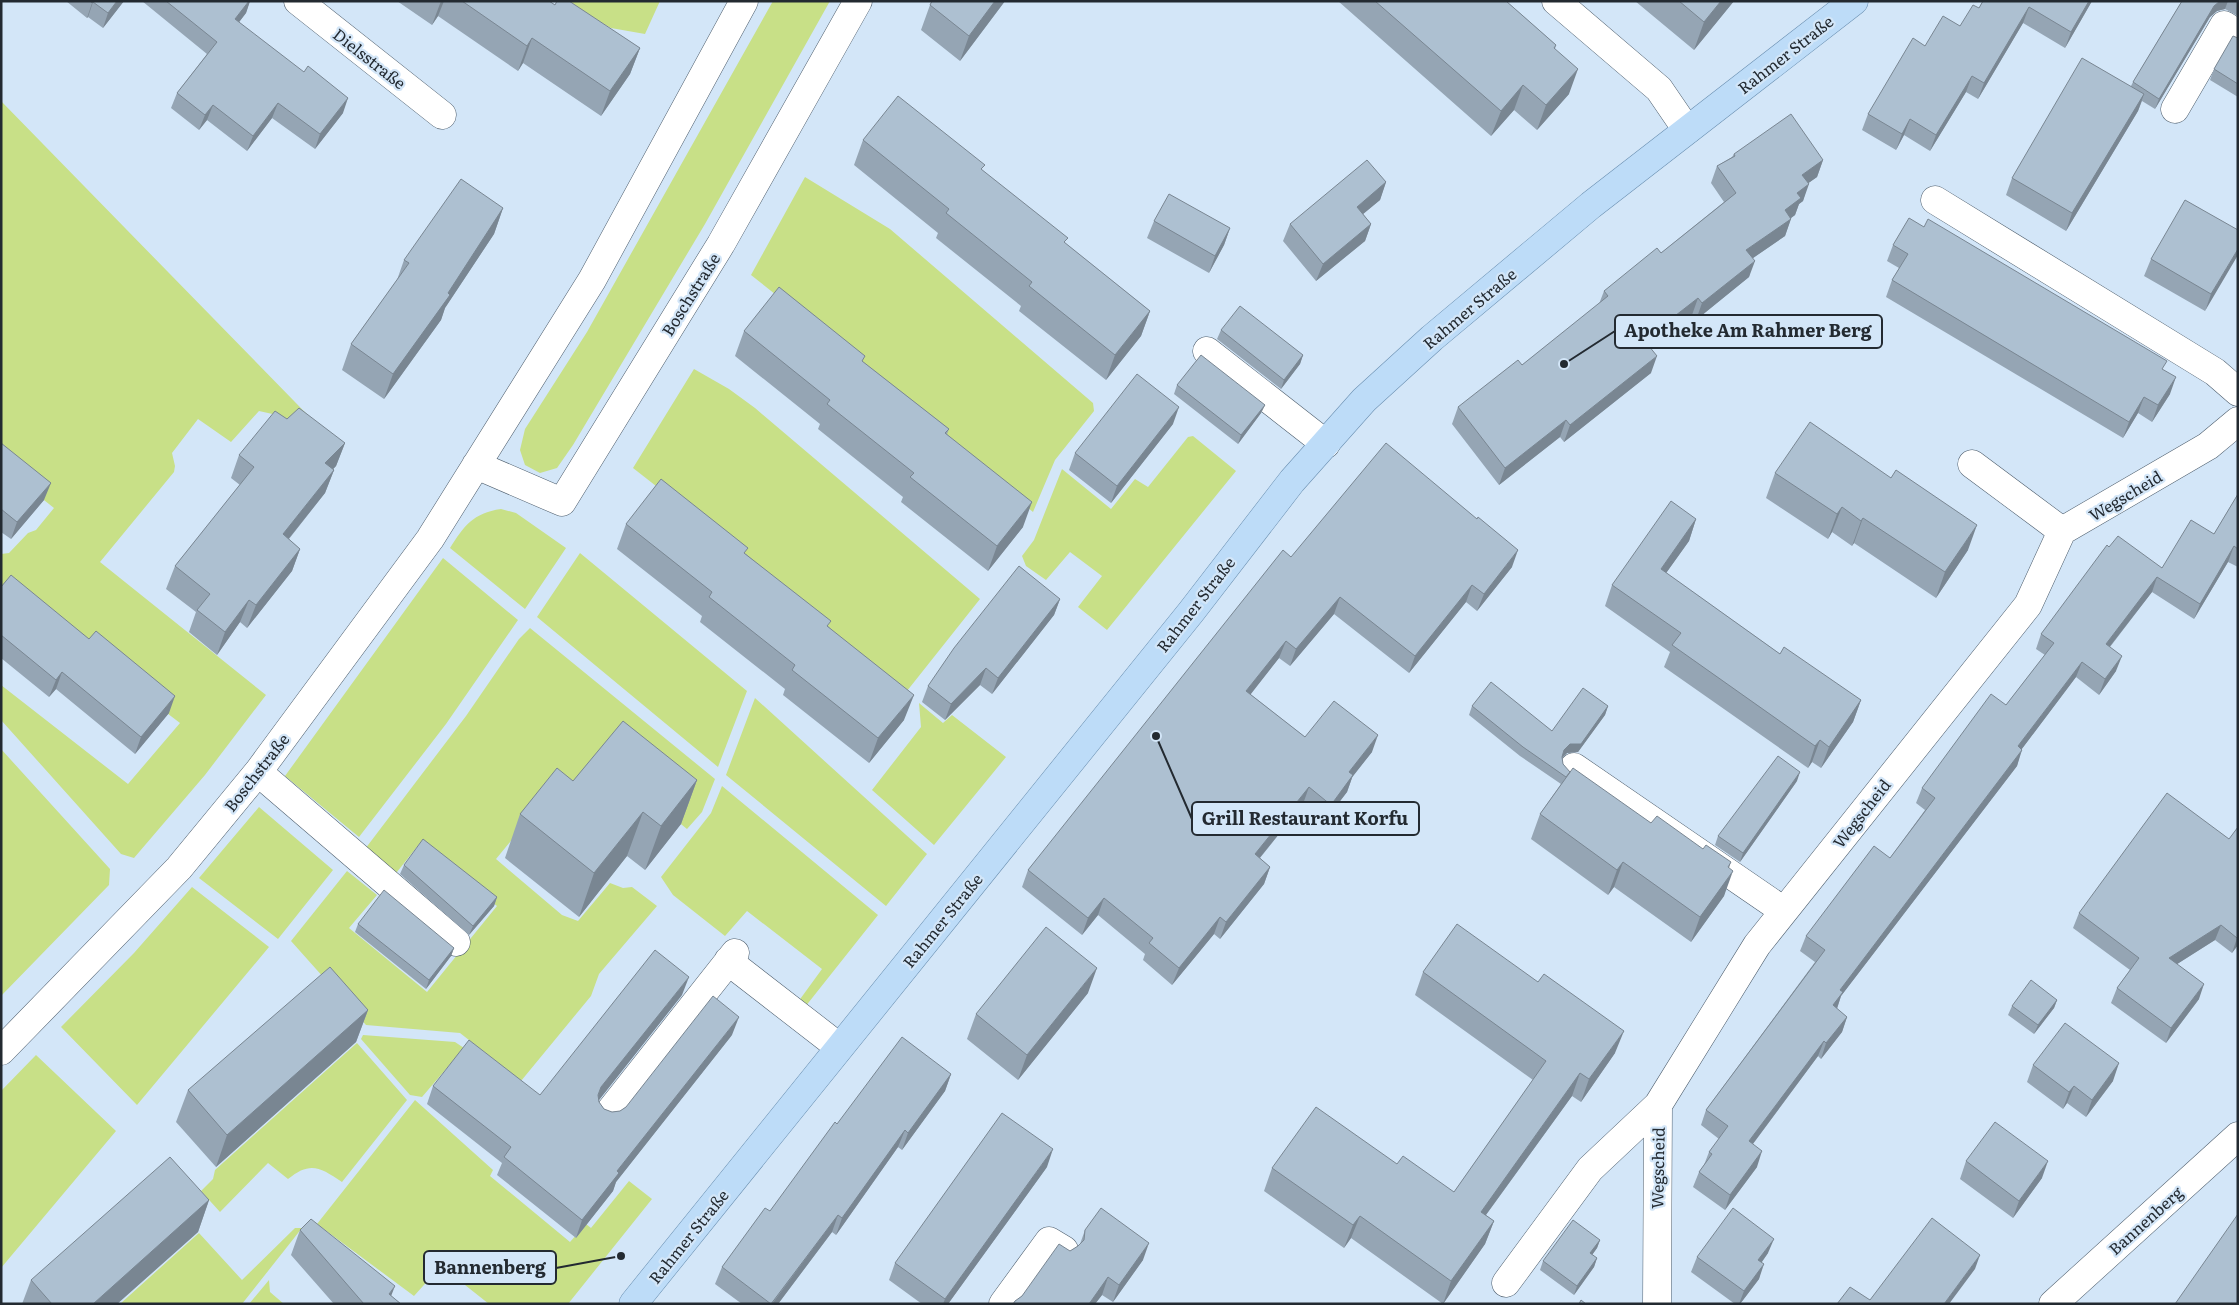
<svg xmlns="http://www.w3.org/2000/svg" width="2239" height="1305" viewBox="0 0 2239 1305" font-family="Literata,serif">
  <rect width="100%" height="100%" fill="#d3e6f8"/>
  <path fill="#c8e087" d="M561,1H660L645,34L611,28Z
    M773,1H830L705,224L573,445L557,468L540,473L525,465L520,450L525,429L587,332Z
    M1,101L335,443L277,415L259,411L231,442L198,419L172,453L175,466L174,472L100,562L266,695L205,775L134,858L121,854L1,720V685L128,784L180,723L4,589L1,592V554L9,553L28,533L36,530L54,508L1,466Z
    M805,177L890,229L1093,403L1094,411L1055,460L1033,512L888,392L883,380L751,275Z
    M694,369L729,389L755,408L980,599L903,696L766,572L633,468Z
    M1193,436L1236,471L1107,630L1078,607L1102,576L1070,552L1046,580L1026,566L1022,556L1034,540L1062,469L1111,509L1135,479L1148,487L1188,437Z
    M501,509L516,513L566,548L525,609L450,548C464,526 473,513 501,509Z
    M580,553L747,691L718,767L537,617Z
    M443,558L518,620L446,724L359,837L285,776Z
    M530,628L715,779L702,812L687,829L602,760L538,808L496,859L562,915L578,921L610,883L623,888L632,887L657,906L599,974L591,996L521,1081L460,1033L366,1025L291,941L347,871L377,895L349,928L427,992L497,906L420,843L393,877L362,853L466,716L519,639Z
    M755,698L927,854L886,906L726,775Z
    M919,703L943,723L952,715L1006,757L934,845L872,790L921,727Z
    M1,749L110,869L109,885L1,996Z
    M722,786L878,915L805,1007L798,1002L822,969L747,911L725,936L673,895L661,877L711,813Z
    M259,807L333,870L278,939L199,878Z
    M192,887L269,947L137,1105L61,1027L134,953Z
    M363,1035L455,1042L464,1048L422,1097L410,1095L361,1039Z
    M357,1043L407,1100L342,1182C320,1167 310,1161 288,1179L268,1163L220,1212L201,1191L213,1179L215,1170Z
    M36,1055L116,1131L1,1268V1091Z
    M415,1100L493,1170L490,1176L570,1242L586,1224L591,1228L629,1181L652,1199L568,1304H489L441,1266L414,1296L317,1224Z
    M295,1228H302L242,1304H120L199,1233L242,1280Z
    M269,1280L270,1292L284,1304H249Z"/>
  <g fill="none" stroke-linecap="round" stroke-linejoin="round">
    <g stroke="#4e5e6d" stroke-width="29">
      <path id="minor" d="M298,1L442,115
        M1556,1L1659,89L1687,130
        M2175,109L2224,25L2238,34
        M1935,200L2215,372L2238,392
        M1207,351L1326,444
        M1972,464L2062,531
        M476,465L562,502L721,244L858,1
        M1574,767L1784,911
        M258,772L456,942
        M728,961L839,1047
        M1,1051L179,868L258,772L430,539L592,280L744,1
        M607,1115L735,953
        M1506,1283L1590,1169L1658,1105
        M1003,1304L1049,1241L1064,1250
        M1657,1304L1658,1105L1757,945L2028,605L2062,531L2208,446L2238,421
        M2053,1304L2238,1136"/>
    </g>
    <g stroke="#6a8fb0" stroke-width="29">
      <path id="major" d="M633,1304L1191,612L1292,481L1364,400L1432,338L1591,205L1854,1"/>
    </g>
    <use href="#minor" stroke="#fff" stroke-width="28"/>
    <use href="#major" stroke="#bddcf8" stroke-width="28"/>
  </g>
  <path fill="#95a5b4" d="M66,1H124L103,28L88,17L87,18Z
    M142,1H250L246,13L239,22L343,113L315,149L272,118L247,151L207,120L199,130L171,108L177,93L207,54Z
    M397,1H549L555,5L640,48L630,74L601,116L523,63L518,71L438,16L432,25Z
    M932,1H1005L960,61L921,30L930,5Z
    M1338,1H1506L1556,45L1555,49L1569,94L1537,130L1514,110L1491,136Z
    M1635,1H1734L1694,50Z
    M1983,1H2092L2065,48L2023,23L1978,99L1966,92L1930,151L1904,135L1896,150L1862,130L1868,114L1925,46L1960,26L1979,8Z
    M2182,1H2238V16L2225,9L2217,11L2210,17L2155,109L2142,101L2138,111L2066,231L2006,195L2012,178L2131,86L2133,82Z
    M2238,38V97L2210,80L2214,69Z
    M863,140L983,171L1066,244L1150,311L1141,336L1106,380L1019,311L1021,306L936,238L938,233L854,165Z
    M1734,154L1823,160L1817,177L1808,183L1803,201L1799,204L1795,215L1791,218L1785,236L1753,258L1749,277L1696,320L1692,315L1650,348L1651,373L1564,442L1560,437L1499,485L1452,424L1458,407L1522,365L1599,304L1604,291L1661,253L1724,202L1711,183L1717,166L1732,157Z
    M1386,182L1380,200L1363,214L1371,224L1365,241L1316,281L1283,241L1290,224Z
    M503,208L494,234L445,308L441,320L384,399L342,370L351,344L397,280L404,260Z
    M1154,221L1230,228L1224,245L1209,273L1147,238Z
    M2238,230L2205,311L2144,276L2151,259Z
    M1893,245L2163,370L2170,394L2152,422L2138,413L2123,438L1886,297L1892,280L1899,268L1887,261Z
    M1221,330L1303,355L1300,364L1281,389L1217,339Z
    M744,331L863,362L949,429L947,434L1023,527L988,571L901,502L903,497L818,429L820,424L735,356Z
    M1177,385L1265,405L1261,413L1238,444L1174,394Z
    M287,419L345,443L336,466L333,469L334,470L325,493L289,539L300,549L292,571L247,628L240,622L217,655L189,632L196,612L166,589L175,566L240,485L231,478L239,455Z
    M1173,424L1111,503L1069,470L1075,453Z
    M1,443L44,500L11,539L1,532Z
    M1775,473L1968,550L1936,598L1854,543L1852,546L1832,532L1828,539L1766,498Z
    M2238,494V567L2228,562L2194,619L2152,592L2110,647L2116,671L2099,695L2076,677L2021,750L2017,766L1841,996L1837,1009L1847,1017L1842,1032L1821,1059L1818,1056L1753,1144L1757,1167L1725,1210L1693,1187L1699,1172L1704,1165L1709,1152L1719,1139L1701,1125L1706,1110L1815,962L1800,951L1806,936L1890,858L1925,810L1916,803L1922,788L2006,705L2045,655L2036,649L2041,634L2109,547L2162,568L2214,534Z
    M1696,519L1689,541L1666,573L1780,654L1861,700L1853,722L1821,768L1812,762L1808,768L1664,667L1670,652L1605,606L1612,585Z
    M626,524L746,554L829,627L904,720L869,763L783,695L785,689L700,622L702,616L617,549Z
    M1291,557L1512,567L1477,611L1466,602L1409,673L1334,614L1290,666L1279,658L1250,694L1305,737L1372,752L1353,775L1347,792L1324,822L1303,804L1260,858L1270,867L1264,884L1220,939L1214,934L1172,985L1143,960L1145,954L1098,915L1082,935L1022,887L1028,870Z
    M1,587L169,713L135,754L56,689L49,697L1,658Z
    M1060,599L1054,615L992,694L980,685L945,720L922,702L928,686Z
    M1472,706L1552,731L1608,706L1605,715L1578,752L1567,753L1562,758L1563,764L1568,771L1651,823L1729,868L1724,896L1691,942L1614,887L1608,895L1531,839L1540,814L1561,784L1520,756L1469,715Z
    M697,780L681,824L645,870L627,856L579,917L505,858L520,814L573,781Z
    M1797,781L1740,862L1715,845L1718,836Z
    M2229,839L2238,945L2232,953L2215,940L2177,964L2199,999L2166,1043L2111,1003L2117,988L2130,970L2073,928L2079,913Z
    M404,865L497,897L494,906L469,935L400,874Z
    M358,924L454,948L451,956L426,989L355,932Z
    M1423,972L1615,1053L1581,1102L1572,1096L1486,1215L1494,1221L1485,1244L1443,1304L1351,1238L1344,1248L1264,1191L1272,1168L1397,1164L1454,1192L1533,1080L1415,995Z
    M1088,993L1018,1080L967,1039L976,1014Z
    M682,995L599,1100V1102L604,1109L612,1112L620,1111L732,1035L616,1182L613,1191L576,1238L497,1175L502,1163L427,1104L433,1086L540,1095Z
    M2057,1000L2054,1008L2034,1034L2008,1015L2012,1006Z
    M368,1010L356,1042L216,1167L176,1122L188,1090Z
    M2033,1065L2113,1081L2086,1117L2067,1103L2063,1109L2027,1082Z
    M951,1074L945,1091L902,1150L898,1147L836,1235L832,1232L778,1304H742L715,1284L722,1267L770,1211L837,1124Z
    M1966,1161L2042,1178L2013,1218L1960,1179Z
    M1047,1167L948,1304H922L889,1280L895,1263Z
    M209,1200L198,1232L117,1304H22L31,1280Z
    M300,1230L391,1296L401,1304H334L291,1255Z
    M1085,1230L1143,1260L1113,1302L1102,1295L1095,1304H1013L1070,1251L1078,1246L1080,1244Z
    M1600,1240L1597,1248L1592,1255L1597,1258L1594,1267L1574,1295L1540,1270L1543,1261Z
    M1768,1253L1762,1262L1759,1279L1740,1304H1735L1691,1272L1697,1257Z"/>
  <path fill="#798692" d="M117,1H124L103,28L108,13Z
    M249,1H250L246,13L230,34L235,19Z
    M441,1H444L438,16L432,25Z
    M995,1H1005L960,61L969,36Z
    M1721,1H1734L1694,50L1704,22Z
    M2089,1H2092L2065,48L2071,32Z
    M2220,1H2228L2225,9L2217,11L2210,17L2155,109L2159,99L2214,6Z
    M93,2L88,17L87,18L92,3Z
    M2029,7L2023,23L1978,99L1984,83Z
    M532,38L523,63L518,71L527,46Z
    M640,48L630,74L601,116L610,91Z
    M1578,69L1569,94L1537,130L1546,105Z
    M1972,76L1966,92L1930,151L1936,135Z
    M1523,85L1514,110L1491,136L1501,111Z
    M2144,94L2138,111L2066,231L2072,213Z
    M348,98L343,113L315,149L320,134Z
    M278,103L272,118L247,151L253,136Z
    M213,105L207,120L199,130L205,115Z
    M1910,119L1904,135L1896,150L1902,134Z
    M1823,160L1817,177L1796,192L1802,175Z
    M1386,182L1380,200L1351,224L1357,207Z
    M1809,184L1803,201L1799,204L1795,215L1779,227L1785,210L1797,193Z
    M503,208L494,234L445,308L441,320L384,399L393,374L448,293Z
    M1791,219L1785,236L1740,267L1746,250Z
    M1371,224L1365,241L1316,281L1323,264Z
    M1230,228L1224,245L1209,273L1215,256Z
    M2238,249V255L2205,311L2211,294Z
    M1755,261L1749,277L1696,320L1702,303Z
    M1698,298L1692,315L1638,357L1644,340Z
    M1150,311L1141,336L1106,380L1115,355Z
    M1303,355L1300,364L1281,389L1284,380Z
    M1657,356L1651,373L1564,442L1570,425Z
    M2176,377L2170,394L2152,422L2158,405Z
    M2144,397L2138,413L2123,438L2129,422Z
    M1265,405L1261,413L1238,444L1241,435Z
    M1179,407L1173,424L1111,503L1117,486Z
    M1566,420L1560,437L1499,485L1505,468Z
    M345,443L336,466L317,486L325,463Z
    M334,470L325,493L274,557L283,534Z
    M51,483L44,500L11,539L17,522Z
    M1032,502L1023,527L988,571L997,546Z
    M1842,507L1832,532L1828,539L1837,514Z
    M1863,518L1854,543L1852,546L1861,521Z
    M1696,519L1689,541L1654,590L1661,569Z
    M1977,525L1968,550L1936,598L1945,572Z
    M2234,546L2228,562L2194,619L2200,604Z
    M300,549L292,571L247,628L256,605Z
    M1518,550L1512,567L1477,611L1484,594Z
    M2157,577L2152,592L2100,659L2106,644Z
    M1472,585L1466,602L1409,673L1415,656Z
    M1340,597L1334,614L1290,666L1296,649Z
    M1060,599L1054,615L992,694L998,678Z
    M249,600L240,622L217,655L225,632Z
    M1286,641L1279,658L1240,708L1246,691Z
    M2122,656L2116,671L2099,695L2105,679Z
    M2082,662L2076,677L2012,762L2018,746Z
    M986,668L980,685L945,720L951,704Z
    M62,672L56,689L49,697L56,680Z
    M914,695L904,720L869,763L878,738Z
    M175,696L169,713L135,754L141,737Z
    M1861,700L1853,722L1821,768L1829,747Z
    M1608,706L1605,715L1578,752L1567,753L1561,759L1564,750Z
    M1378,735L1372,752L1343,789L1349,772Z
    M1820,740L1812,762L1808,768L1815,746Z
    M2022,750L2017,766L1841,996L1837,1008L1827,1021L1833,1005L1840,990Z
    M1800,772L1797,781L1740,862L1743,853Z
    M1353,775L1347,792L1324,822L1331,805Z
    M697,780L681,824L645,870L661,826Z
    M1309,787L1303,804L1249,871L1255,854Z
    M643,812L627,856L579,917L594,873Z
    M1623,862L1614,887L1608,895L1617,870Z
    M1731,862L1723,885L1733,871L1724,896L1691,942L1700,917Z
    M1270,867L1264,884L1220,939L1226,922Z
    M497,897L494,906L469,935L473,926Z
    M1104,898L1098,915L1082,935L1088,918Z
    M1220,917L1214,934L1172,985L1179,968Z
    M2221,925L2215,940L2163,973L2169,958Z
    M2238,937V945L2232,953L2237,938Z
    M454,948L451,956L426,989L429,980Z
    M1097,968L1088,993L1018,1080L1027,1055Z
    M689,977L682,995L595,1105L601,1087Z
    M2204,984L2199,999L2166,1043L2171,1028Z
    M2057,1000L2054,1008L2034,1034L2038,1025Z
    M368,1010L356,1042L216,1167L227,1135Z
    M739,1017L732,1035L616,1182L613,1191L576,1238L582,1220L617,1171Z
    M1847,1017L1842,1032L1821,1059L1826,1043Z
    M1624,1031L1615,1053L1581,1102L1589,1079Z
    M1824,1041L1818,1056L1743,1157L1749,1141Z
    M2119,1063L2113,1081L2086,1117L2092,1100Z
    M1580,1073L1572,1096L1472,1234L1481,1212Z
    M951,1074L945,1091L902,1150L908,1133Z
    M2074,1086L2067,1103L2063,1109L2069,1092Z
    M905,1130L898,1147L836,1235L842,1218Z
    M1053,1149L1047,1167L948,1304H943L945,1299Z
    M1762,1151L1757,1167L1725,1210L1730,1195Z
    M2048,1161L2042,1178L2013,1218L2019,1201Z
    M209,1200L198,1232L117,1304H93Z
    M838,1215L832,1232L778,1304H772Z
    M1360,1216L1351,1238L1344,1248L1353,1225Z
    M1494,1221L1485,1244L1443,1304L1451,1281Z
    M1774,1239L1768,1253L1753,1274L1758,1260Z
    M1600,1240L1597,1248L1587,1262L1590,1253Z
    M1149,1243L1143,1260L1113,1302L1119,1285Z
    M1980,1255L1975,1269L1949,1304H1944Z
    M1597,1258L1594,1267L1574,1295L1577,1286Z
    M1764,1264L1759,1279L1740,1304H1739L1744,1291Z
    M1108,1277L1102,1295L1095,1304H1089Z
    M395,1286L388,1304L389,1294Z"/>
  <path fill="#adc0d1" stroke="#798692" d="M90,1H117L108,13L93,2L92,3Z
    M166,1H249L235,19L304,72L308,66L348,98L320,134L278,103L253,136L213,105L205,115L177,93L217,42Z
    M462,1H549L555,5L557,1H569L640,48L610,91L532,38L527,46Z
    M932,1H995L969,36L930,5Z
    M1375,1H1506L1556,45L1554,48L1578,69L1546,105L1523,85L1501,111Z
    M1679,1H1721L1704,22Z
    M1983,1H2089L2071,32L2029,7L1984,83L1972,76L1936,135L1910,119L1902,134L1868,114L1913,38L1925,46L1943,16L1960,26L1973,5L1979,8Z
    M2182,1H2220L2214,6L2159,99L2133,82Z
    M2233,36L2238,38V84L2214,69Z
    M2082,58L2144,94L2072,213L2012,178Z
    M898,96L985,165L981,169L1068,238L1064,242L1150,311L1115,355L1029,286L1032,282L946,213L949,209L863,140Z
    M1791,114L1823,160L1802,175L1809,184L1797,193L1801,198L1785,210L1791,219L1746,250L1755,261L1702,303L1698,298L1644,340L1657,356L1570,425L1566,420L1505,468L1458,407L1518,360L1522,365L1608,296L1604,291L1657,248L1661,253L1736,193L1717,166L1735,156L1734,154Z
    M1367,160L1386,182L1357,207L1371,224L1323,264L1290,224Z
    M461,179L503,208L448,293L450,295L393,374L351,344L409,263L404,260Z
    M1169,194L1230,228L1215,256L1154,221Z
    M2185,200L2238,230V249L2211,294L2151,259Z
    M1909,218L1924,227L1928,219L2167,361L2162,369L2176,377L2158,405L2144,397L2129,422L1892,280L1908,254L1893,245Z
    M779,287L865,356L862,361L949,429L945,433L1032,502L997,546L910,477L914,473L827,404L830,400L744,331Z
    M1240,306L1303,355L1284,380L1221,330Z
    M1201,355L1265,405L1241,435L1177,385Z
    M1137,374L1179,407L1117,486L1075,453Z
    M299,408L345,443L325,463L334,470L283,534L300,549L256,605L249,600L225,632L197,610L210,594L175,566L254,467L239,455L275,411L287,419Z
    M1810,422L1891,478L1896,470L1977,525L1945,572L1863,518L1861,521L1842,507L1837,514L1775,473Z
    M1,443L51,483L17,522L1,509Z
    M1386,443L1477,519L1478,517L1518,550L1484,594L1472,585L1415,656L1340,597L1296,649L1286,641L1246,691L1305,737L1334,701L1378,735L1349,772L1353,775L1331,805L1309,787L1255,854L1270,867L1226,922L1220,917L1179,968L1149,943L1153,938L1104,898L1088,918L1028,870L1283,550L1291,557Z
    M661,479L748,548L744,553L831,621L827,626L914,695L878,738L792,670L795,665L709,597L712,592L626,524Z
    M2238,494V549L2234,546L2200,604L2157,577L2106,644L2122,656L2105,679L2082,662L2018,746L2022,750L1840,990L1843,992L1833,1005L1847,1017L1826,1043L1824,1041L1749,1141L1762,1151L1730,1195L1699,1172L1712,1154L1709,1152L1728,1126L1706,1110L1825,950L1806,936L1874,846L1890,858L1935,798L1922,788L1991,694L2006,705L2054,643L2041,634L2107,545L2109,547L2118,536L2162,568L2191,520L2214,534Z
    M1671,501L1696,519L1661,569L1780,654L1784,647L1861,700L1829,747L1820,740L1815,746L1672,645L1681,633L1612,585Z
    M1019,566L1060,599L998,678L986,668L951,704L928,686L954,648Z
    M11,575L89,639L96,631L175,696L141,737L62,672L56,680L1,635V587Z
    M1491,682L1552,731L1583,688L1608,706L1581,744H1570L1564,750L1562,757L1563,764L1570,772L1566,777L1523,747L1472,706Z
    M623,721L697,780L661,826L643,812L594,873L520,814L557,768L573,781Z
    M1778,756L1800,772L1743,853L1718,836Z
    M1573,768L1651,823L1657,816L1703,849L1706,845L1731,862L1728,867L1733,871L1700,917L1623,862L1617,870L1540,814Z
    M2167,793L2229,839L2238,827V937L2237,938L2221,925L2169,958L2204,984L2171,1028L2117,988L2139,958L2079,913Z
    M423,839L497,897L473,926L404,865Z
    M384,890L454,948L429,980L358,924Z
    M1457,924L1538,982L1544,974L1624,1031L1589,1079L1580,1073L1481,1212L1494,1221L1451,1281L1360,1216L1353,1225L1272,1168L1316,1107L1397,1164L1403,1156L1454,1192L1546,1061L1423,972Z
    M1046,927L1097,968L1027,1055L976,1014Z
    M655,950L689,977L601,1087L598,1095L599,1102L604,1109L612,1112L620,1111L626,1107L713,996L739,1017L617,1171L619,1173L582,1220L504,1157L511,1147L433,1086L469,1040L540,1095Z
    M330,967L368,1010L227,1135L188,1090Z
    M2031,980L2057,1000L2038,1025L2012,1006Z
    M2065,1023L2119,1063L2092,1100L2074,1086L2069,1092L2033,1065Z
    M902,1037L951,1074L908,1133L905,1130L842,1218L838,1215L771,1304L722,1267L765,1208L770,1211L835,1122L837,1124Z
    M1002,1113L1053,1149L945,1299L895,1263Z
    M1995,1122L2048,1161L2019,1201L1966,1161Z
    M170,1157L209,1200L93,1304H52L31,1280Z
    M1101,1208L1149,1243L1119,1285L1108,1277L1089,1304H1013L1015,1301L1022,1296L1059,1244L1070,1251L1078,1246L1084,1240L1085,1230Z
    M1733,1208L1774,1239L1758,1260L1764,1264L1744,1291L1697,1257Z
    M2238,1214V1304H2175Z
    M1932,1218L1980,1255L1944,1304H1837L1850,1287L1870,1300Z
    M311,1219L395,1286L389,1294L401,1304H364L300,1230Z
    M1573,1220L1600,1240L1590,1253L1597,1258L1577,1286L1543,1261Z
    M1581,1300L1586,1304H1579Z"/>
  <g text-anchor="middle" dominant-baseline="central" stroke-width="4.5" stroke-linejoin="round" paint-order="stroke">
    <g font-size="16" fill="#232a31" stroke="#d3e6f8">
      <text transform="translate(1785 54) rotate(-38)">Rahmer Straße</text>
      <text transform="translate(370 58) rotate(38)">Dielsstraße</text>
      <text transform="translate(690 294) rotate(-58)">Boschstraße</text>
      <text transform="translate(1469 308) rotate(-40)">Rahmer Straße</text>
      <text transform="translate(2125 495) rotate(-31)">Wegscheid</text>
      <text transform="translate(1195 604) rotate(-52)">Rahmer Straße</text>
      <text transform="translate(256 772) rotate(-52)">Boschstraße</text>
      <text transform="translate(1861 813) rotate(-52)">Wegscheid</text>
      <text transform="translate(942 920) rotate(-51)">Rahmer Straße</text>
      <text transform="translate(1657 1168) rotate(-89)">Wegscheid</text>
      <text transform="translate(2145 1220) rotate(-42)">Bannenberg</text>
      <text transform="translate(688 1236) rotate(-51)">Rahmer Straße</text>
    </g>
  </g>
  <path fill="none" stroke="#232a31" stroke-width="2" d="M1564 364L1615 331M1156 736L1192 819M621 1256L556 1268"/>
  <g fill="#232a31" stroke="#d3e6f8" stroke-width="2">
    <circle cx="1564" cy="364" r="5"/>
    <circle cx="1156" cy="736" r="5"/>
    <circle cx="621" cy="1256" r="5"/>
  </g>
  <g fill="#d3e6f8" stroke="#232a31" stroke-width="2">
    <rect x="1615" y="315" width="267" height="33" rx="5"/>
    <rect x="1192" y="802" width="227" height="33" rx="5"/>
    <rect x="424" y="1251" width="132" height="33" rx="5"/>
  </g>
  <g font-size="18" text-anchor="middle" font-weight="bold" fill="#232a31">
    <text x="1748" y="337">Apotheke Am Rahmer Berg</text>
    <text x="1305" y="825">Grill Restaurant Korfu</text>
    <text x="490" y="1274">Bannenberg</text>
  </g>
  <rect width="2239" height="1305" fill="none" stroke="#232a31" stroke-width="5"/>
</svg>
